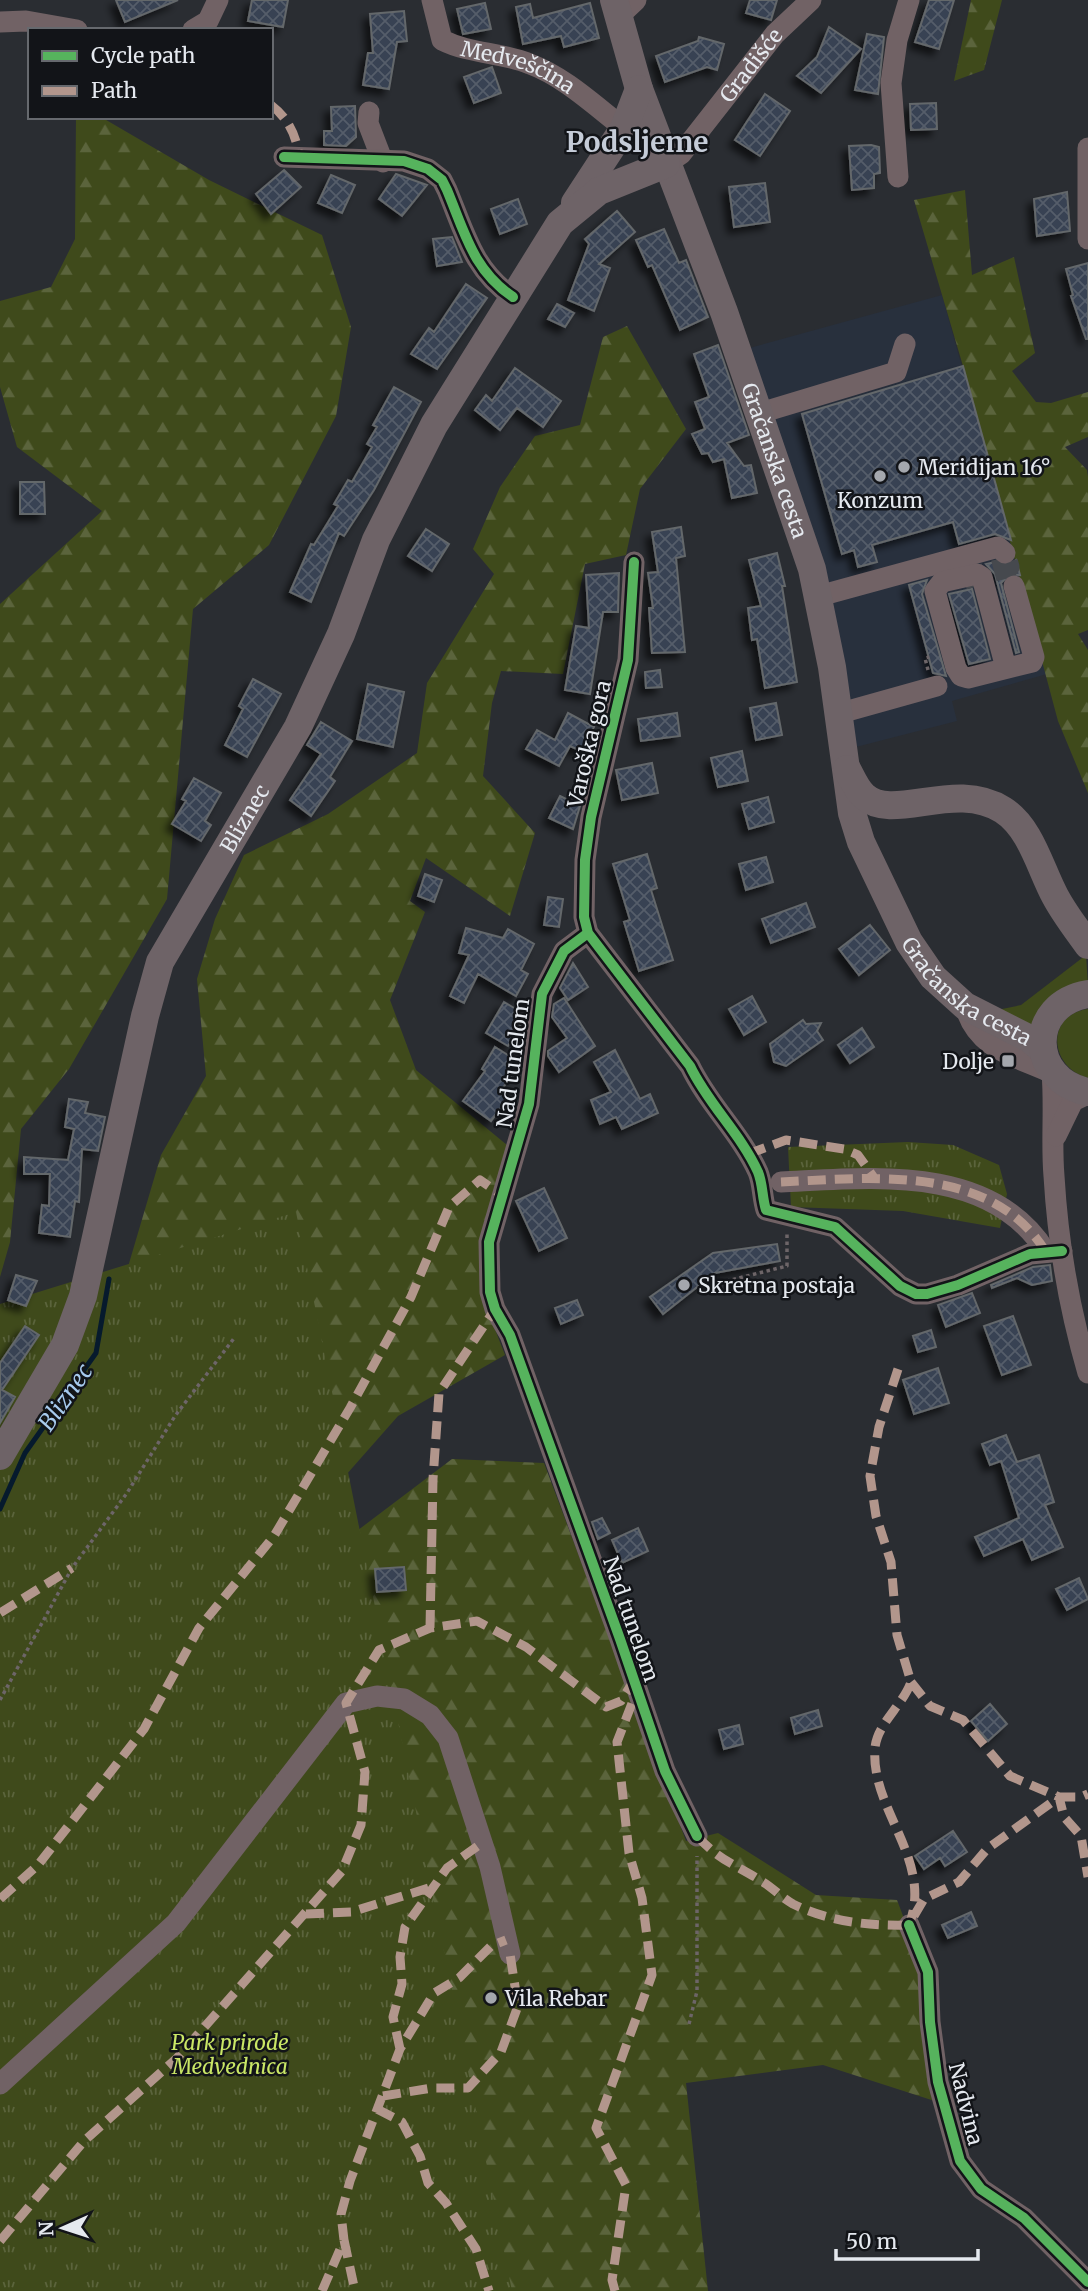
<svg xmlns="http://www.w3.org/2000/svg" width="1088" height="2291" viewBox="0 0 1088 2291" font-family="Merriweather,serif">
  <defs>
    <pattern id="forest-firs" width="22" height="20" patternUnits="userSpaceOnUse" patternTransform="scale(1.75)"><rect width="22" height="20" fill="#3f4a1b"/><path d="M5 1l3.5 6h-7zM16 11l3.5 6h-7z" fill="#5b643c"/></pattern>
    <pattern id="park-tufts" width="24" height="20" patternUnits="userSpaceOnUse" patternTransform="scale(1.75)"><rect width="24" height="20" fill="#3f4a1b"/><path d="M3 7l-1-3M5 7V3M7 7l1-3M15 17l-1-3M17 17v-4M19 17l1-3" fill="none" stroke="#5b643c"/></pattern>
    <pattern id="building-cross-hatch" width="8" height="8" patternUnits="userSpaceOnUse" patternTransform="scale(1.75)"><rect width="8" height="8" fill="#384252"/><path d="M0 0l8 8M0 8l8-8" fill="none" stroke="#555d6b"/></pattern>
    <filter id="shadow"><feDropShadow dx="-6" dy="6" stdDeviation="3.5" flood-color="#0009"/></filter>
  </defs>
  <rect width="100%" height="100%" fill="#2a2d32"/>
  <path fill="#28303d" d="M942,295L1047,674L952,701L957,721L852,748L746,349Z"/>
  <path fill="#3f4a1b" d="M1086,955L1088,985L1034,1027L999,1015L1002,1009L1021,1005Z
    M1088,1009V1078C1049,1067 1045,1015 1088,1009Z"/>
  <path fill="url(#forest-firs)" d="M971,0H1002L984,70L954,81Z
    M76,117H101L209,180L322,235L351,327L336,416L269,545L193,609L167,899L69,1069L21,1129L10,1242L0,1277V604L102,511L17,447L0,387V301L51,287L75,239Z
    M965,190L972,275L1014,257L1035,353L1012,371L1036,402L1051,403L1088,392V437L1065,447L1087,470L1088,477V630L1078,634L1088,650V793L1058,721L963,366L914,200Z
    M627,326L686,429L640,489L626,555L585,564L563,674L501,671L492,703L483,776L535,833L510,916L426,858L410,901L425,912L390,1000L416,1070L513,1150L482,1296L505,1355L398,1416L308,1518L125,1277L161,1155L206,1076L197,979L215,919L244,855L328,814L417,753L427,683L494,574L473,549L500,487L535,436L580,425L603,337Z
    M452,1459L544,1463L686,1841L718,1833L816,1895L897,1900L926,1977L947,2105L823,2065L686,2083L708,2291H0V1834L296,1577Z"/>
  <path fill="url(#park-tufts)" d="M908,1142L953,1145L999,1165L1007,1194L1000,1228L903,1211L791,1207L788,1147Z
    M296,1212L512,2291H0V1304Z"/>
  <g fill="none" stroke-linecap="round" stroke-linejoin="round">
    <path stroke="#061a2d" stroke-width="5" d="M0,1509L25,1453L96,1353L109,1279"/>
  </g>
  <path fill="url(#building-cross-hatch)" stroke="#64676b" stroke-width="2" filter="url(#shadow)" d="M116,0H178L125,22Z
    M252,0H288L283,27L248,21Z
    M750,0H777L771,20L746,13Z
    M929,0H954L939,49L915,42Z
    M485,3L491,29L463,34L457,9Z
    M590,3L599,38L564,47L561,36L523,44L516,7L530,4L533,18Z
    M404,11L407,41L397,42L389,89L363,85L368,53H373L370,14Z
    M829,27L861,49L821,93L797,76L817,57Z
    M867,34L884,37L878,94L855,90Z
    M699,37L724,44L717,70L707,67L665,82L656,56L698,41Z
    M492,67L501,93L474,103L464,77Z
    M765,94L790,111L760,156L735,140Z
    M936,103L937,129L911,130L910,104Z
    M355,106L356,137L346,146L324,145V131H332L331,107Z
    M871,145L879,147L880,173L874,174V188L852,190L849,146Z
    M284,170L301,187L271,214L256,194Z
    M396,174L427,185L402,216L379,199Z
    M331,175L355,185L342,213L318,203Z
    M765,183L770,222L734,227L729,187Z
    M1067,192L1070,231L1037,236L1034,199Z
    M518,199L527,224L500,234L491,209Z
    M617,211L635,232L599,264L610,268L594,311L568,300L589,244L585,239Z
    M664,229L679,263L686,260L708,317L680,330L652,265L648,267L636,240Z
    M452,237L462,262L437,266L433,239Z
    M1088,263V339H1086L1071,296L1073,295L1066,269Z
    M466,284L487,298L437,369L411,354L429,328L434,332Z
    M557,304L574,313L565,327L548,319Z
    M718,345L749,435L727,443L744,466L751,465L757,493L732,498L724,459L713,462L708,453L702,454L692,434L705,429L695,402L709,397L694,354Z
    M963,366L1011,540L995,534L959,544L953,522L872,545L877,562L858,567L854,550L842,554L802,414Z
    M515,368L561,401L543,427L517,408L500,430L475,410L486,395L492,401Z
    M394,387L421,402L374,490L344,536L339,533L311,602L290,592L311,544L314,545L338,506L334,504L348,480L352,482L372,447L367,444L377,427L373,425Z
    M20,482H44L45,514H20Z
    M681,527L685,556L676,558L685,652L652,653L649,608H653L648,573L658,572L652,532Z
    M426,529L449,544L432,571L408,556Z
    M777,553L785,586H782L797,682L765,688L757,639L752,640L748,608L761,606L749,560Z
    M1016,560L1020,575L1010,574L1001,583L1019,652L1016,653L995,574L986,564L995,562L1009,566Z
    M619,573L618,612H603L590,694L565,690L576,626L589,628L586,575Z
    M927,580L922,594L946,676L933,673L909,585Z
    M972,589L990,659L969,664L949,594Z
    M660,670L662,687L646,688L645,672Z
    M253,679L281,694L247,757L225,745L243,709L239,706Z
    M368,684L404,692L393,747L357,739Z
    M776,703L782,735L756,740L750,708Z
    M568,713L594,727L581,751L570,746L559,766L526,749L537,730L555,740Z
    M677,713L680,736L641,741L638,719Z
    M321,722L352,741L330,777L335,781L311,816L290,800L321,754L307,745Z
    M742,751L748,781L718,787L711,758Z
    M652,763L658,793L622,800L616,770Z
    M194,778L221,793L205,821L211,825L201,841L172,824L186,801L182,799Z
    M560,796L580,806L573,829L549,818Z
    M768,797L774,822L749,829L742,804Z
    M647,854L657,888L651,890L673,960L639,971L624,922L630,920L613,864Z
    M766,857L773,882L746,890L739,864Z
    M425,874L442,880L434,902L418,896Z
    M548,897L563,899L559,927L544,925Z
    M806,903L815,927L771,943L762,919Z
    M870,925L890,950L859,975L839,949Z
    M466,928L503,938L508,929L534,944L521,970L528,974L516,996L478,974L464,1003L450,996L469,955L459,953Z
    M573,963L588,987L568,1000L560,988Z
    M752,996L766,1022L744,1035L729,1009Z
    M564,998L595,1046L559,1072L548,1056V1051L567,1038L552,1017L554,1004Z
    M504,1002L526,1015L508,1046L486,1033Z
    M803,1020L806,1024L821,1023L817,1031L823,1040L786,1066L774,1062L770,1044Z
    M862,1028L874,1047L850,1063L838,1045Z
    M495,1047L519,1062L500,1093L508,1098L491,1121L463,1101L485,1071L482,1069Z
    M615,1050L640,1099L650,1094L658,1113L622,1129L616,1117L600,1124L591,1100L611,1092L594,1062Z
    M69,1099L88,1102L85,1113L105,1117L98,1151L82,1149L79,1202L75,1201L70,1237L39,1233L42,1205L49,1206L50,1174H24V1157L68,1160L74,1129L65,1127Z
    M544,1188L567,1238L539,1251L516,1201Z
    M777,1244L780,1261L715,1273L663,1314L650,1297L713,1253Z
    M1050,1265L1052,1281L1032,1285L1017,1278L992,1288L991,1285L1033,1267Z
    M16,1275L37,1281L26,1306L8,1300Z
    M972,1293L980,1313L946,1327L938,1305Z
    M577,1300L583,1315L561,1324L555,1308Z
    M1013,1316L1031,1365L1002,1375L984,1326Z
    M25,1326L39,1335L2,1390L15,1397L0,1423V1363Z
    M931,1330L936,1347L918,1352L913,1336Z
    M938,1368L949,1403L914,1414L903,1380Z
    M1006,1435L1017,1462L1039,1455L1054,1502L1045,1505L1063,1547L1032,1560L1023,1539L984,1556L975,1537L1019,1518L1001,1461L990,1465L982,1444Z
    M602,1518L610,1533L598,1539L592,1522Z
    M638,1528L648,1551L622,1563L612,1540Z
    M404,1567L406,1590L377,1592L375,1569Z
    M1079,1578L1088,1599L1067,1610L1056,1589Z
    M990,1704L1007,1724L988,1741L971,1721Z
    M818,1710L822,1726L795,1734L791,1718Z
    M739,1725L743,1744L724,1749L719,1730Z
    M953,1831L967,1852L945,1866L940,1858L924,1869L915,1856Z
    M971,1912L977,1926L948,1938L942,1925Z"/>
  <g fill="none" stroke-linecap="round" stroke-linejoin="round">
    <path stroke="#46494e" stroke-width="21" stroke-dasharray="21 10" stroke-linecap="butt" d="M964,579L1009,567L1005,553"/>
    <path stroke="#6d6568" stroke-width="3.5" stroke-dasharray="3.5 3.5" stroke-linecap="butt" d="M928,670L925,658L929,657
      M719,1283L787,1266V1234
      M0,1700L72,1568L127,1493L175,1416L235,1337
      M689,2024L697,1991V1856"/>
    <g stroke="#716265" stroke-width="21">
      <path id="s1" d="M432,0L442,40C470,54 501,52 530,64C565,77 595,106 624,128"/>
      <path d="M618,17L636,0"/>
      <path d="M0,22L26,21L77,30"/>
      <path d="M193,30L208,21L218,0"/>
      <path d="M369,112L368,123L383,162"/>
      <path d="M1088,148V239"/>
      <path d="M284,157L404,161L428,169L442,180L447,190C465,233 473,270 513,297"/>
      <path id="s2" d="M666,164L681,154L775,34L811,0"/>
      <path d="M898,177L891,83L897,40L909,0"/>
      <path d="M760,413L896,372L905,344"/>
      <path d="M634,562L628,660L591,817L585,860L584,917L588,933L690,1066C708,1104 741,1134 758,1172C763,1184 762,1198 766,1210L835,1227L900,1286L916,1294H927L958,1285L1030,1254L1062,1251"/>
      <path d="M819,596L998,547L1005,553"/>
      <path d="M1006,668L982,577L977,574L942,582L935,591L956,668L961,676L968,678L1032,662L1034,657L1014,586"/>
      <path d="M837,714L937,686"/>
      <path d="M588,933L564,951L542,994L529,1104L489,1242L490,1292L495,1309L510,1335L620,1639L665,1771L697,1836"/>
      <path d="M965,1006C977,1050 1016,1056 1052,1073C1055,1107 1051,1142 1054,1176C1058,1244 1069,1308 1088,1373"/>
      <path d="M1056,1136L1073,1101L1088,1094"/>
      <path d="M781,1182C870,1178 991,1163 1046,1252"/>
      <path d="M909,1925L928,1972L930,2022L938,2082L960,2161L981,2189L1024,2218L1088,2282"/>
      <path d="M0,2084L176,1923L346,1703L377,1696L404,1699L430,1715L448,1738L490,1867L510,1954"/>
    </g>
    <g stroke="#6e6367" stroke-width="28">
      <path id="s3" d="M614,0L639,89L724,312L812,569L832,667L852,813L861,842L909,942L933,977L965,1006L1030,1039L1043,1050"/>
      <path d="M575,203L624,128L639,89"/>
      <path d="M847,769C852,778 856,789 864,796C893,823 955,779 1003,810C1031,828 1040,868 1055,896C1064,913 1076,929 1088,945"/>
      <path d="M1088,994C1027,1004 1028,1080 1088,1092"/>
      <path id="s4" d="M0,1456L65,1345L83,1296L145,1016L160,962L298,727L341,634L376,540L434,425L560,223L599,191L666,164"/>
    </g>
    <path stroke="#b2968c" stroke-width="9" stroke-dasharray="18 9" stroke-linecap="butt" d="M271,105C288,118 297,136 299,158
      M748,1154L786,1140L844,1149L858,1155L875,1179
      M781,1182C870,1178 991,1163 1046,1252
      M898,1369L879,1427L870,1476L876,1516L891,1562L897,1635L911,1682C903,1705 877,1724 875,1748C870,1810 934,1860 909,1925
      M0,1613L72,1568
      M430,1628L433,1479L439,1393L495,1309
      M911,1682L930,1706L963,1720L1010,1776L1059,1797L1064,1817L1081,1836L1088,1877
      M697,1836C721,1862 735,1864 763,1882C773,1888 782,1898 793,1904C830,1922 869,1926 909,1925
      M0,1899L38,1865L144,1729L199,1628L274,1536L350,1408L411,1297L449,1207L480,1180L503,1196
      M306,1914L351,1912L432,1887
      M914,1916L924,1899L959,1882L987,1849L1059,1797H1081L1088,1794
      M400,2049L393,2017L402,1984L400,1957L405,1927L447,1868L482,1843
      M383,2096L432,2088H468L501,2052L518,2006L510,1954
      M377,2109L402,2122L420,2156L428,2183L446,2203L476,2249L489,2291
      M344,2240L355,2291
      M0,2241L84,2141L177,2058L342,1871L361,1825L365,1772L346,1703L379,1650L430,1628L477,1621L526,1647L606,1707L621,1701L633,1682
      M322,2291L344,2240L341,2214L350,2181L400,2049L434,1993L459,1978L491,1946L506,1940
      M615,2291L612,2280L626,2185L596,2128L652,1975L642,1898L629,1853L617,1742L636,1693"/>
    <g stroke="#121418" stroke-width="15">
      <path id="cycleway" d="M284,157L404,161L428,169L442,180L447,190C465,233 473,270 513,297
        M634,562L628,660L591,817L585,860L584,917L588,933L690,1066C708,1104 741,1134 758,1172C763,1184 762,1198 766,1210L835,1227L900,1286L916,1294H927L958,1285L1030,1254L1062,1251
        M588,933L564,951L542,994L529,1104L489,1242L490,1292L495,1309L510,1335L620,1639L665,1771L697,1836
        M909,1925L928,1972L930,2022L938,2082L960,2161L981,2189L1024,2218L1088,2282"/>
    </g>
    <use href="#cycleway" stroke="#56b35d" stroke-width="10"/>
  </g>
  <g fill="#a4a7ad" stroke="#121418" stroke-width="2.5">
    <circle cx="904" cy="467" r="7"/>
    <circle cx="880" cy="476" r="7"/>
    <rect x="1001" y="1054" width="14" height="14" rx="3.5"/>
    <circle cx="684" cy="1285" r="7"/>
    <circle cx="491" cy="1998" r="7"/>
  </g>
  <g text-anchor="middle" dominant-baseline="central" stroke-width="5" stroke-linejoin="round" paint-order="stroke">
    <g font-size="21" fill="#e5e9ef" stroke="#121418">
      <text stroke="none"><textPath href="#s2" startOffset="131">Gradišće</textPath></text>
      <text stroke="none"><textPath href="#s1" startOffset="122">Medveščina</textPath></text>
      <text stroke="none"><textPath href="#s3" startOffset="488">Gračanska cesta</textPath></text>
      <text transform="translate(589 744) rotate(-77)">Varoška gora</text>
      <text stroke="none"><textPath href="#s4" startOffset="690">Bliznec</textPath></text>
      <text stroke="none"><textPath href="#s3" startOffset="1069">Gračanska cesta</textPath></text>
      <text transform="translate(513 1063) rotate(-82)">Nad tunelom</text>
      <text transform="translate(631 1619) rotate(71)">Nad tunelom</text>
      <text transform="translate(966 2104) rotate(76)">Nadvina</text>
    </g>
    <g font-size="21" fill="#e5e9ef" stroke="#121418" text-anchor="start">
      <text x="918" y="467">Meridijan 16°</text>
      <text x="880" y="500" text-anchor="middle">Konzum</text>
      <text x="994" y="1061" text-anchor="end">Dolje</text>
      <text x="698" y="1285">Skretna postaja</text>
      <text x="505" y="1998">Vila Rebar</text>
    </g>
    <g font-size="21" font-style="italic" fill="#c9e666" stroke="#121418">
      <text x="230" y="2042">Park prirode<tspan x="230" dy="24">Medvednica</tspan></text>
    </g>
    <g font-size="23" font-style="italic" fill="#a7caed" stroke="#121418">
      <text transform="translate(65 1397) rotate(-55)">Bliznec</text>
    </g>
    <g font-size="28" font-weight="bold" fill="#c5ccd8" stroke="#121418">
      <text x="637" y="142">Podsljeme</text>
    </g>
  </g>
  <rect x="28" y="28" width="245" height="91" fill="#121418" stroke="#66696e" stroke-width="2"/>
  <rect x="42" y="51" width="35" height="10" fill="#56b35d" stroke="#66696e" stroke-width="2"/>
  <text x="91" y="63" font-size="21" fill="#e5e9ef">Cycle path</text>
  <rect x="42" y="86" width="35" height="10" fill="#b2968c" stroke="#66696e" stroke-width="2"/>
  <text x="91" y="98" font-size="21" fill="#e5e9ef">Path</text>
  <g transform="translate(63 2228) rotate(267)" stroke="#121418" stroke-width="5" paint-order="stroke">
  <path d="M0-5L12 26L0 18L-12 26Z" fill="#e5e9ef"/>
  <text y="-10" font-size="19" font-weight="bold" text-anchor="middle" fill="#e5e9ef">N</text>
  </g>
  <path d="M836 2249v10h142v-10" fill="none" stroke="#e5e9ef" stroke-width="3.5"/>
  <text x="846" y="2249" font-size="21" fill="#e5e9ef" stroke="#121418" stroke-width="5" paint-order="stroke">50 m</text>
</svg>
